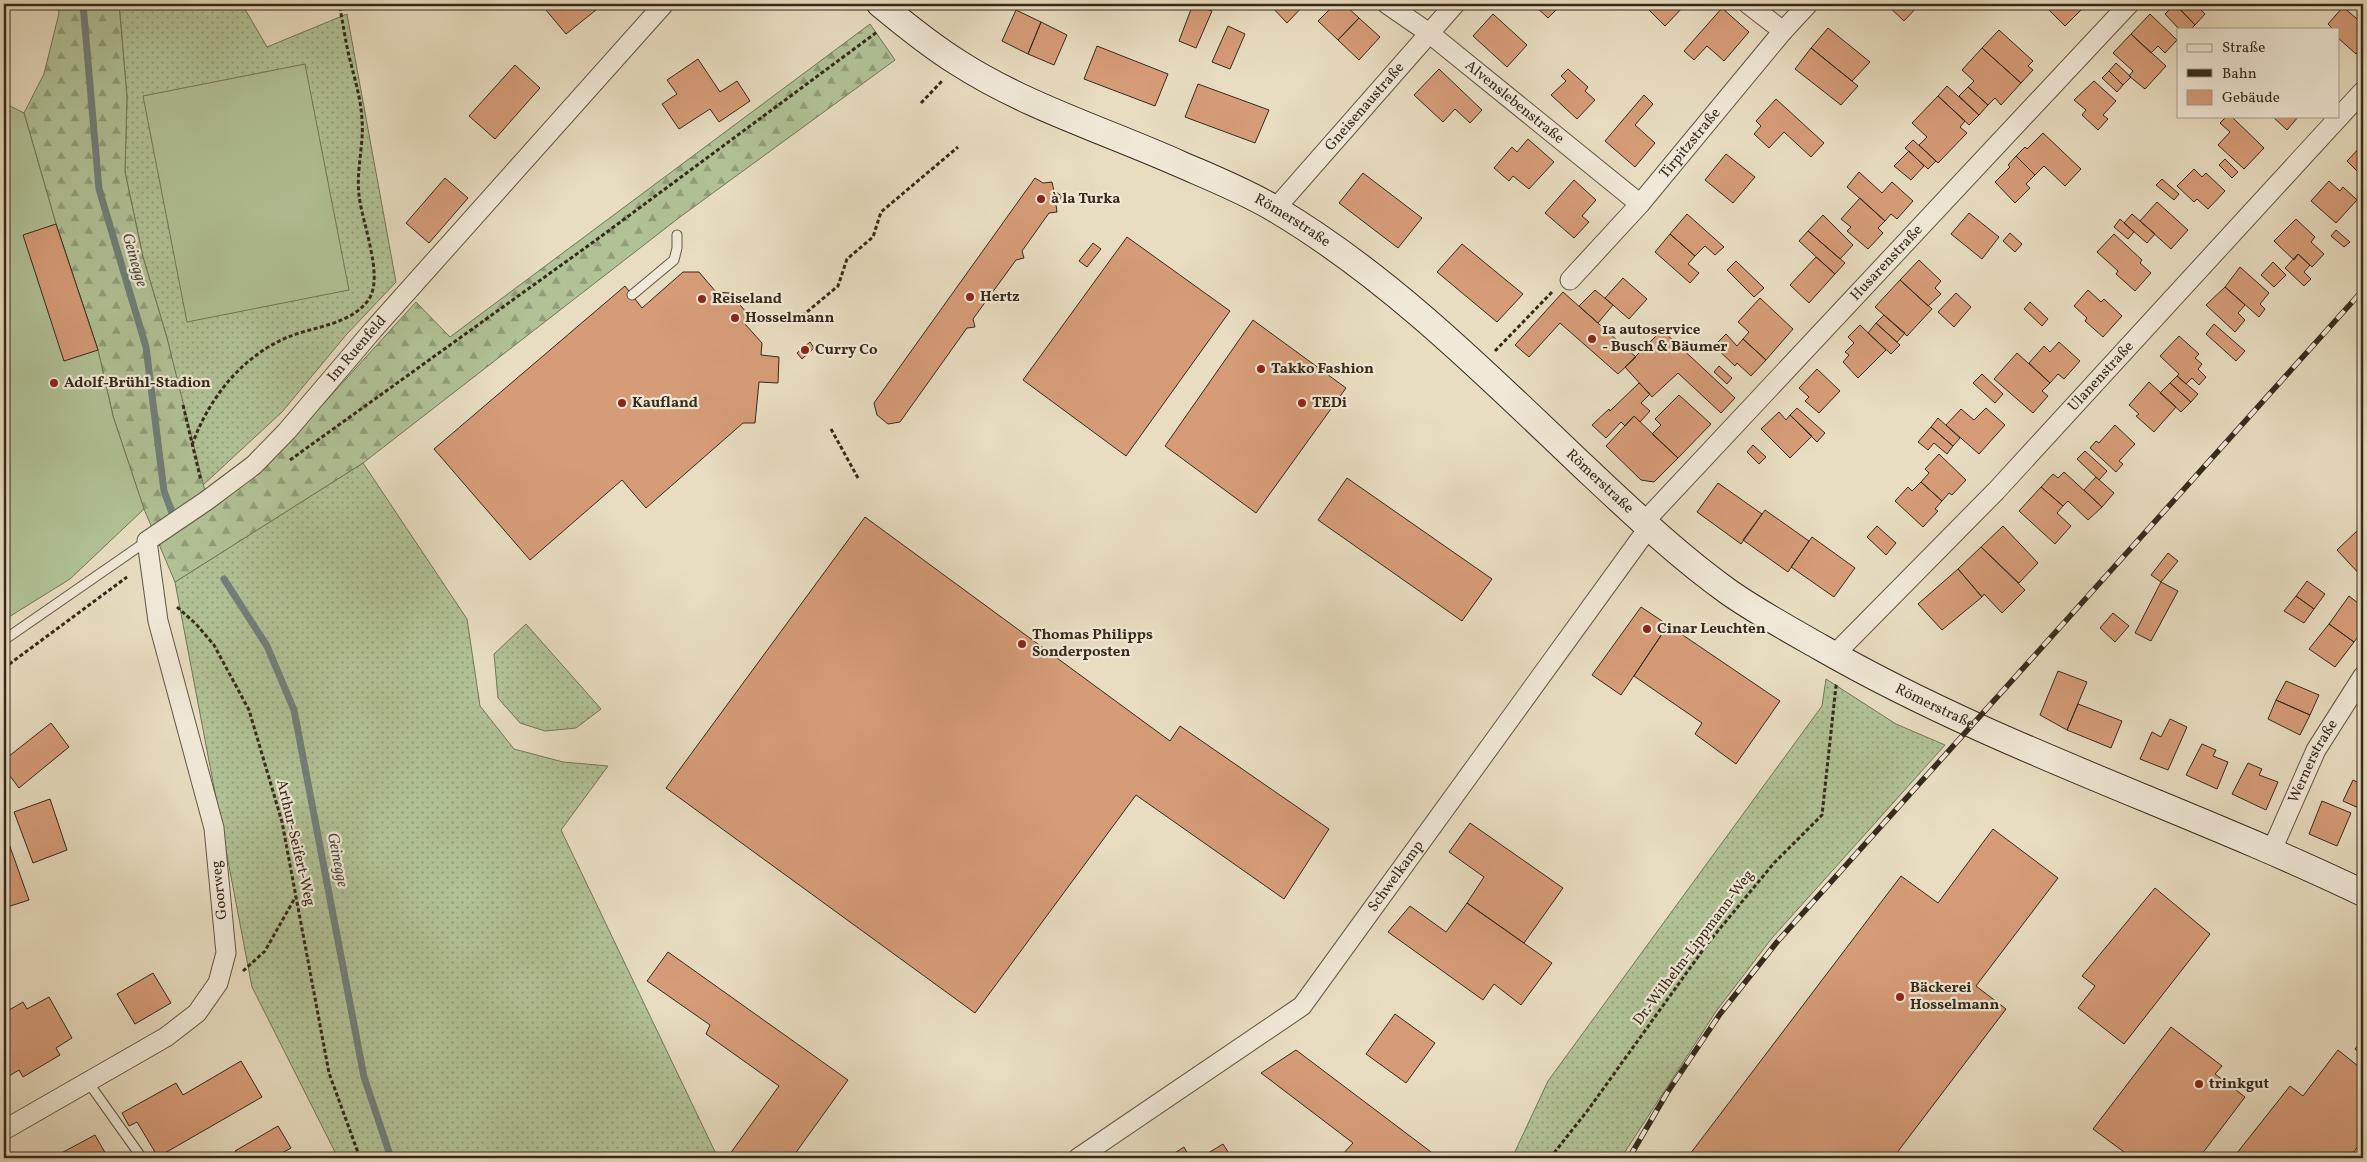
<svg xmlns="http://www.w3.org/2000/svg" width="2367" height="1162" viewBox="0 0 2367 1162" font-family="Vollkorn,serif">
  <defs>
    <pattern id="grass-dots" width="8" height="8" patternUnits="userSpaceOnUse" patternTransform="scale(1.25)"><rect width="8" height="8" fill="#b1c297"/><path d="M2 2h.1M6 6h.1" fill="none" stroke="#919e7a" stroke-width="1.8" stroke-linecap="round"/></pattern>
    <pattern id="forest-firs" width="22" height="20" patternUnits="userSpaceOnUse" patternTransform="scale(1.25)"><rect width="22" height="20" fill="#b1c297"/><path d="M5 1l3.5 6h-7zM16 11l3.5 6h-7z" fill="#919e7a"/></pattern>
  </defs>
  <rect width="100%" height="100%" fill="#e8ddc1"/>
  <filter id="stains"><feTurbulence type="fractalNoise" baseFrequency=".004" numOctaves="4"/><feColorMatrix values="0 0 0 0 .2 0 0 0 0 .09 0 0 0 0 .02 0 0 0 .5 -.17"/></filter>
  <radialGradient id="worn" r=".72"><stop offset=".6" stop-color="#630" stop-opacity="0"/><stop offset="1" stop-color="#630" stop-opacity=".3"/></radialGradient>
  <path fill="url(#grass-dots)" stroke="#747659" d="M119,4H242L267,47L347,14L396,282L346,335L282,412L202,486L167,338L143,257L125,172L127,97Z
    M363,463L467,619L480,706L514,749L563,762L608,766L561,830L718,1158H338L252,987L175,582Z
    M526,624L601,709L576,728L545,731L520,723L498,698L494,654Z
    M1826,679L1896,724L1945,745L1772,938L1717,1010L1621,1158H1512L1548,1081L1822,706Z"/>
  <path fill="url(#forest-firs)" stroke="#747659" d="M57,4H119L127,97L125,172L143,257L167,338L209,507L265,468L416,302L450,337L870,24L895,60L680,217L363,463L175,582L144,509L113,416L98,350L56,224L24,113L44,74L59,13Z"/>
  <path fill="#b1c297" stroke="#747659" d="M305,64L349,290L187,322L143,96Z
    M4,103L24,113L56,224L98,350L113,416L144,509L70,579L4,620Z"/>
  <g fill="none" stroke-linecap="round" stroke-linejoin="round">
    <path stroke="#71807a" stroke-width="7" d="M83,4L99,189L146,347L164,491L175,521
      M224,579L267,646L294,710L364,1077L391,1158"/>
  </g>
  <path fill="#d69c78" stroke="#362a1b" d="M541,4H591L596,10L566,34Z
    M1193,4L1212,11L1196,48L1179,41Z
    M1269,4H1305L1287,23Z
    M1335,4H1344L1359,18L1338,40L1318,21Z
    M1533,4H1562L1548,18Z
    M1643,4H1686L1665,26Z
    M1886,4H1920L1904,21Z
    M2043,4H2087L2065,26Z
    M2175,4H2195L2205,14L2195,25Z
    M2175,4L2195,25L2191,29H2179L2165,14Z
    M2343,7L2363,24L2361,27L2363,29V45L2356,54L2338,38V29H2333L2328,24Z
    M1722,8L1749,32L1724,61L1707,46L1694,60L1684,51Z
    M1016,10L1041,22L1028,54L1002,41Z
    M1493,14L1527,45L1507,67L1473,36Z
    M2150,14L2177,40L2165,53L2158,46L2151,53L2131,34Z
    M1359,18L1380,37L1359,60L1338,40Z
    M1041,22L1067,35L1054,65L1028,54Z
    M1228,26L1245,34L1230,69L1212,62Z
    M1828,28L1870,62L1852,81L1811,48Z
    M1999,30L2033,61L2028,66L2033,70L2021,83L1982,48Z
    M2131,34L2166,66L2145,89L2129,76L2133,71L2113,53Z
    M1097,46L1168,74L1155,106L1084,79Z
    M1811,48L1858,86L1841,105L1795,69Z
    M1982,48L2021,83L2001,105L1995,98L1988,105L1968,87L1974,81L1962,70Z
    M698,59L720,92L737,81L750,101L719,122L710,109L679,129L662,104L677,94L667,80Z
    M2116,63L2131,77L2123,85L2109,71Z
    M515,65L540,88L495,139L469,116Z
    M1439,69L1482,110L1470,123L1455,109L1443,122L1414,95Z
    M1568,69L1588,87L1585,91L1595,100L1577,119L1551,95L1566,81L1561,76Z
    M2109,71L2123,85L2117,92L2102,78Z
    M2094,81L2116,101L2103,115L2108,119L2098,130L2082,115L2086,110L2074,100Z
    M1198,84L1269,110L1255,143L1185,117Z
    M1947,86L1979,115L1969,125L1938,96Z
    M1968,87L1988,105L1979,115L1959,96Z
    M1644,95L1653,104L1635,125L1655,143L1635,167L1605,141Z
    M1938,96L1965,121L1960,127L1967,133L1938,163L1919,145L1927,137L1912,123Z
    M1776,99L1824,143L1811,157L1784,132L1769,148L1754,134L1761,126L1756,121Z
    M2227,116H2231L2264,148L2244,169L2218,145L2230,132L2220,123Z
    M2272,116H2299L2287,130Z
    M2043,133L2081,169L2065,186L2044,166L2035,175L2016,156L2025,147L2027,149Z
    M1528,139L1554,162L1529,189L1513,176L1509,181L1494,168L1512,147L1517,152Z
    M1913,140L1936,161L1928,169L1905,148Z
    M2363,144V177L2347,161Z
    M1909,151L1924,166L1911,180L1894,166Z
    M1726,154L1755,177L1733,203L1705,180Z
    M2016,156L2035,175L2026,184L2030,188L2015,203L1995,182L2010,167L2008,165Z
    M2225,159L2238,172L2232,178L2219,165Z
    M2194,169L2202,177L2206,173L2225,191L2208,209L2197,199L2194,202L2177,186Z
    M1859,172L1882,193L1892,182L1913,201L1897,219L1891,214L1885,221L1847,187Z
    M1363,173L1422,218L1398,248L1339,203Z
    M445,178L468,198L429,243L406,223Z
    M1035,178L1043,183L1052,182L1054,191L1062,196L1056,205L1057,212L1049,213L1022,251L1024,258L1016,260L973,319L975,327L967,328L900,422L888,424L877,415L874,403Z
    M2162,179L2179,194L2174,200L2156,185Z
    M1574,180L1596,200L1582,216L1589,222L1574,238L1545,213Z
    M2329,181L2340,191L2343,187L2357,200L2336,223L2311,201Z
    M1860,198L1885,221L1878,228L1883,233L1868,249L1847,231L1851,227L1841,219Z
    M2157,202L2188,230L2171,249L2140,221Z
    M1969,213L1999,237L1982,259L1951,234Z
    M1687,214L1724,247L1715,255L1705,246L1695,256L1670,234Z
    M2132,214L2155,234L2147,243L2124,223Z
    M1823,215L1853,245L1840,259L1808,231Z
    M2120,219L2134,232L2128,239L2114,227Z
    M2296,219L2315,237L2311,242L2324,254L2312,267L2298,254L2294,260L2274,241Z
    M56,224L98,350L64,361L23,235Z
    M2336,230L2350,242L2344,247L2331,236Z
    M1808,231L1845,263L1835,274L1799,241Z
    M2010,233L2022,244L2015,252L2003,241Z
    M1670,234L1695,256L1688,264L1699,273L1690,283L1655,252Z
    M2114,234L2142,260L2140,263L2151,273L2135,291L2116,274L2118,271L2097,252Z
    M1127,237L1230,311L1126,456L1023,380Z
    M1093,243L1101,249L1087,267L1079,261Z
    M1462,244L1523,294L1497,322L1437,272Z
    M2298,254L2310,265L2304,272L2311,279L2304,286L2285,268Z
    M1816,257L1835,274L1809,303L1790,285Z
    M1919,260L1941,281L1935,288L1941,294L1928,306L1900,280Z
    M1736,261L1764,288L1754,297L1727,270Z
    M2273,262L2286,275L2274,287L2261,275Z
    M2240,267L2269,293L2260,304L2265,309L2259,317L2225,287Z
    M683,272H699L716,292L730,293L746,312L745,324L762,343L761,355L779,357L778,383L759,382L755,423H743L646,508L622,480L530,560L434,449L625,286L642,308Z
    M1623,278L1647,299L1629,319L1605,298Z
    M1900,280L1932,309L1907,336L1875,307Z
    M2225,287L2245,305L2238,313L2245,320L2235,332L2206,305Z
    M1595,290L1613,305L1598,323L1579,306Z
    M2088,290L2101,302L2104,299L2122,316L2103,337L2085,321L2087,318L2074,306Z
    M1563,292L1636,357L1618,374L1560,323L1529,357L1515,345Z
    M1956,293L1971,307L1954,327L1938,312Z
    M1760,298L1793,329L1766,360L1743,339L1749,332L1738,322Z
    M2030,302L2048,319L2042,326L2024,309Z
    M1884,315L1905,333L1897,342L1876,323Z
    M1253,320L1346,388L1256,513L1165,446Z
    M1876,323L1900,345L1891,354L1868,333Z
    M2214,324L2245,351L2236,361L2206,334Z
    M1860,325L1886,350L1858,378L1843,362L1849,355L1845,352L1854,343L1848,337Z
    M1662,330L1735,398L1721,413L1678,373L1652,397L1625,367Z
    M1726,334L1737,346L1743,339L1766,360L1751,376L1737,363L1735,366L1714,346Z
    M2179,336L2199,354L2195,358L2202,364L2198,369L2206,377L2199,385L2192,378L2186,384L2177,376L2179,374L2160,356Z
    M810,342L814,348L802,359L797,353Z
    M2059,342L2080,361L2064,379L2058,374L2050,383L2029,363L2044,346L2050,352Z
    M2017,353L2050,383L2042,391L2048,396L2033,413L1994,379Z
    M1719,366L1732,378L1727,384L1714,372Z
    M1817,369L1840,391L1819,413L1805,401L1809,397L1799,388Z
    M1982,374L2003,394L1995,403L1973,383Z
    M2177,376L2198,394L2191,402L2170,383Z
    M2149,382L2176,407L2154,432L2136,416L2139,414L2129,405Z
    M1639,383L1650,394L1641,403L1650,411L1640,422L1634,416L1625,426L1621,422L1606,438L1592,425L1609,409L1610,411Z
    M2170,383L2191,402L2181,412L2160,393Z
    M1679,395L1711,424L1678,458L1652,434L1661,425L1655,419Z
    M1797,408L1825,433L1817,442L1790,415Z
    M1986,408L2005,425L1979,454L1946,425L1961,409L1974,420Z
    M1779,412L1786,420L1790,415L1812,436L1790,458L1761,429Z
    M1634,416L1678,458L1654,482L1641,480L1606,446Z
    M1938,418L1960,438L1953,446L1931,427Z
    M2115,425L2135,444L2119,461L2123,464L2116,472L2090,448L2096,441L2099,443Z
    M1931,427L1953,446L1947,454L1934,443L1928,450L1918,442Z
    M1753,445L1766,457L1759,464L1747,452Z
    M2085,451L2107,471L2099,480L2077,459Z
    M1939,454L1966,480L1952,495L1949,493L1942,501L1921,482L1929,473L1925,469Z
    M2064,472L2102,507L2088,520L2068,501L2063,506L2041,487L2053,474L2058,478Z
    M2096,477L2114,493L2102,507L2084,490Z
    M1347,478L1492,579L1462,621L1318,520Z
    M1921,482L1942,501L1935,509L1938,511L1923,527L1895,501L1908,487L1912,491Z
    M1718,483L1762,514L1741,544L1697,512Z
    M2041,487L2063,506L2057,513L2071,526L2055,544L2019,511Z
    M1765,510L1809,541L1788,572L1743,540Z
    M865,517L1170,741L1180,726L1329,829L1284,899L1136,795L975,1013L666,788Z
    M1877,526L1896,543L1886,555L1867,537Z
    M2003,526L2038,563L2019,583L1981,547Z
    M2358,530L2363,535V578L2337,550Z
    M1812,537L1855,568L1834,597L1791,567Z
    M1981,547L2025,590L2002,613L1984,594L1982,597L1958,569Z
    M2168,553L2178,561L2161,582L2151,575Z
    M1958,569L1982,597L1942,630L1918,604Z
    M2307,581L2325,594L2314,609L2296,596Z
    M2161,582L2178,591L2151,641L2135,633Z
    M2296,596L2314,609L2304,623L2284,611Z
    M2349,596L2363,607V630L2354,642L2329,624Z
    M1641,607L1668,625L1621,695L1592,675Z
    M2113,613L2129,626L2115,642L2100,628Z
    M2329,624L2354,642L2335,667L2309,649Z
    M1668,625L1780,701L1736,764L1695,734L1702,723L1634,676Z
    M2058,671L2087,682L2067,730L2040,715Z
    M2286,681L2319,695L2310,715L2276,700Z
    M2276,700L2310,715L2300,735L2268,719Z
    M2078,704L2122,721L2111,748L2067,730Z
    M2170,719L2187,727L2168,770L2140,759L2152,732L2161,737Z
    M51,723L69,747L19,788L4,768V760Z
    M2202,744L2216,750L2213,756L2228,762L2217,789L2186,775Z
    M2248,763L2262,769L2259,775L2278,782L2266,810L2232,794Z
    M2353,780L2363,785V803L2361,809L2343,801Z
    M50,799L67,850L33,863L14,812Z
    M2322,801L2351,813L2337,846L2309,834Z
    M1470,823L1563,888L1524,943L1467,903L1484,877L1449,852Z
    M1993,829L2058,878L1976,986L2006,1009L1893,1158H1687L1901,876L1938,903Z
    M4,830L29,900L4,908Z
    M2155,888L2210,934L2124,1044L2078,1008L2095,986L2082,976Z
    M1467,903L1552,963L1521,1005L1494,984L1483,1000L1388,932L1410,906L1446,932Z
    M668,952L848,1080L792,1158H727L779,1086L706,1034L710,1025L647,981Z
    M153,973L171,1003L135,1024L117,994Z
    M49,997L72,1038L56,1048L60,1055L23,1077L19,1070L4,1079V1013L23,1002L27,1009Z
    M1395,1014L1435,1043L1406,1083L1366,1054Z
    M2171,1027L2222,1066L2215,1074L2245,1097L2199,1158H2132L2093,1129Z
    M2363,1039V1056L2355,1049Z
    M1296,1050L1439,1158H1339L1353,1143L1261,1073Z
    M2338,1050L2363,1070V1140L2349,1158H2233L2290,1086L2303,1096Z
    M241,1061L262,1097L158,1157L137,1122L129,1126L122,1113L176,1083L183,1095Z
    M278,1126L291,1148L273,1158H239L235,1151Z
    M95,1135L108,1158H52Z
    M1223,1144L1232,1158H1200Z
    M1184,1147L1190,1158H1167Z"/>
  <g fill="none" stroke-linecap="round" stroke-linejoin="round">
    <g stroke="#625744" stroke-width="11">
      <path id="lane" d="M632,295L674,260L677,248V235
        M4,640L147,541
        M88,1082L142,1158"/>
    </g>
    <g stroke="#625744" stroke-width="21">
      <g id="street">
        <path id="s1" d="M1387,4L1429,33L1640,204"/>
        <path d="M1748,4L1783,31"/>
        <path id="s2" d="M1275,209L1455,4"/>
        <path id="s3" d="M1570,280L1640,204L1783,31L1808,4"/>
        <path id="s4" d="M1644,522L2129,4"/>
        <path id="s5" d="M1834,655L1996,491L2363,91"/>
        <path id="s6" d="M2271,852L2316,750L2363,676"/>
        <path id="s7" d="M4,1130L166,1037L197,1013L218,983L226,953L214,828L158,621L147,541L206,501L254,465L287,431L373,330L664,4"/>
        <path id="s8" d="M1078,1158L1302,1006L1649,527"/>
      </g>
    </g>
    <g stroke="#362a1b" stroke-width="28">
      <g id="secondary">
        <path id="s9" d="M880,4C904,24 930,45 957,62C1025,106 1106,131 1180,164C1212,178 1245,191 1275,209C1391,278 1487,375 1584,467C1631,511 1678,556 1730,593C1759,613 1790,630 1820,647C1994,747 2184,807 2363,893"/>
      </g>
    </g>
    <path stroke="#362a1b" stroke-width="3" stroke-dasharray="4 2.5" stroke-linecap="butt" d="M921,103L943,80
      M802,316L838,286L847,259L873,237L881,212L958,147
      M1495,351L1553,291
      M183,405L201,481
      M831,429L858,478
      M192,445C209,398 241,357 288,337C315,326 351,325 369,299C384,276 362,223 359,195C356,170 364,145 362,120C361,98 354,77 349,56C345,39 343,22 339,4
      M290,460L592,243L877,32
      M177,607L196,624L214,645L249,710L282,822L329,1073L360,1158
      M4,668L127,577
      M243,971L265,951L296,896
      M1550,1158L1588,1110L1708,943L1774,863L1822,815L1836,686L1838,683"/>
    <use href="#lane" stroke="#f0e9d7" stroke-width="9"/>
    <use href="#street" stroke="#f0e9d7" stroke-width="19"/>
    <use href="#secondary" stroke="#f0e9d7" stroke-width="26"/>
    <g stroke="#362a1b" stroke-width="5.5">
      <path id="rail" d="M1629,1158L1667,1093L1720,1014L1777,942L2363,290"/>
    </g>
    <use href="#rail" stroke="#f0e9d7" stroke-width="4" stroke-dasharray="11" stroke-linecap="butt"/>
  </g>
  <g fill="#8f2418" stroke="#f0e9d7" stroke-width="2">
    <circle cx="1041" cy="199" r="5"/>
    <circle cx="970" cy="297" r="5"/>
    <circle cx="702" cy="299" r="5"/>
    <circle cx="735" cy="318" r="5"/>
    <circle cx="1592" cy="339" r="5"/>
    <circle cx="805" cy="350" r="5"/>
    <circle cx="1261" cy="369" r="5"/>
    <circle cx="54" cy="383" r="5"/>
    <circle cx="622" cy="403" r="5"/>
    <circle cx="1302" cy="403" r="5"/>
    <circle cx="1647" cy="629" r="5"/>
    <circle cx="1022" cy="644" r="5"/>
    <circle cx="1900" cy="997" r="5"/>
    <circle cx="2199" cy="1084" r="5"/>
  </g>
  <g text-anchor="middle" dominant-baseline="central" stroke-width="4.5" stroke-linejoin="round" paint-order="stroke">
    <g font-size="15" fill="#362a1b" stroke="#f0e9d7">
      <text stroke="none"><textPath href="#s1" startOffset="161">Alvenslebenstraße</textPath></text>
      <text stroke="none"><textPath href="#s2" startOffset="136">Gneisenaustraße</textPath></text>
      <text stroke="none"><textPath href="#s3" startOffset="182">Tirpitzstraße</textPath></text>
      <text stroke="none"><textPath href="#s9" startOffset="468">Römerstraße</textPath></text>
      <text stroke="none"><textPath href="#s4" startOffset="355">Husarenstraße</textPath></text>
      <text stroke="none"><textPath href="#s7" startOffset="1001">Im Ruenfeld</textPath></text>
      <text stroke="none"><textPath href="#s5" startOffset="386">Ulanenstraße</textPath></text>
      <text stroke="none"><textPath href="#s9" startOffset="872">Römerstraße</textPath></text>
      <text stroke="none"><textPath href="#s9" startOffset="1278">Römerstraße</textPath></text>
      <text stroke="none"><textPath href="#s6" startOffset="100">Wernerstraße</textPath></text>
      <text transform="translate(295 843) rotate(77)">Arthur-Seifert-Weg</text>
      <text stroke="none"><textPath href="#s8" startOffset="431">Schwelkamp</textPath></text>
      <text transform="translate(220 890) rotate(-96)">Goorweg</text>
      <text transform="translate(1694 948) rotate(-53)">Dr.-Wilhelm-Lippmann-Weg</text>
    </g>
    <g font-size="15" font-weight="bold" fill="#362a1b" stroke="#f0e9d7" text-anchor="start">
      <text x="1051" y="199">à la Turka</text>
      <text x="980" y="297">Hertz</text>
      <text x="712" y="299">Reiseland</text>
      <text x="745" y="318">Hosselmann</text>
      <text x="1602" y="330">1a autoservice<tspan x="1602" dy="17">- Busch &amp; Bäumer</tspan></text>
      <text x="815" y="350">Curry Co</text>
      <text x="1271" y="369">Takko Fashion</text>
      <text x="64" y="383">Adolf-Brühl-Stadion</text>
      <text x="632" y="403">Kaufland</text>
      <text x="1312" y="403">TEDi</text>
      <text x="1657" y="629">Cinar Leuchten</text>
      <text x="1032" y="635">Thomas Philipps<tspan x="1032" dy="17">Sonderposten</tspan></text>
      <text x="1910" y="988">Bäckerei<tspan x="1910" dy="17">Hosselmann</tspan></text>
      <text x="2209" y="1084">trinkgut</text>
    </g>
    <g font-size="16" font-style="italic" fill="#4f4e43" stroke="#f0e9d7">
      <text transform="translate(134 260) rotate(74)">Geinegge</text>
      <text transform="translate(337 860) rotate(79)">Geinegge</text>
    </g>
  </g>
  <rect width="2367" height="1162" fill="none" stroke="#e8ddc1" stroke-width="20"/>
  <rect x="5" y="5" width="2357" height="1152" fill="none" stroke="#362a1b" stroke-width="2.5"/>
  <rect x="10" y="10" width="2347" height="1142" fill="none" stroke="#362a1b"/>
  <rect x="2177" y="28" width="162" height="90" fill="#f0e9d7" stroke="#a69d8c"/>
  <rect x="2187" y="44" width="25" height="8" fill="#f0e9d7" stroke="#a69d8c"/>
  <text x="2222" y="52" font-size="15" fill="#362a1b">Straße</text>
  <rect x="2187" y="69" width="25" height="8" fill="#362a1b" stroke="#a69d8c"/>
  <text x="2222" y="78" font-size="15" fill="#362a1b">Bahn</text>
  <rect x="2187" y="90" width="25" height="15" fill="#d69c78" stroke="#a69d8c"/>
  <text x="2222" y="102" font-size="15" fill="#362a1b">Gebäude</text>
  <rect width="100%" height="100%" filter="url(#stains)"/>
  <rect width="100%" height="100%" fill="url(#worn)"/>
</svg>
